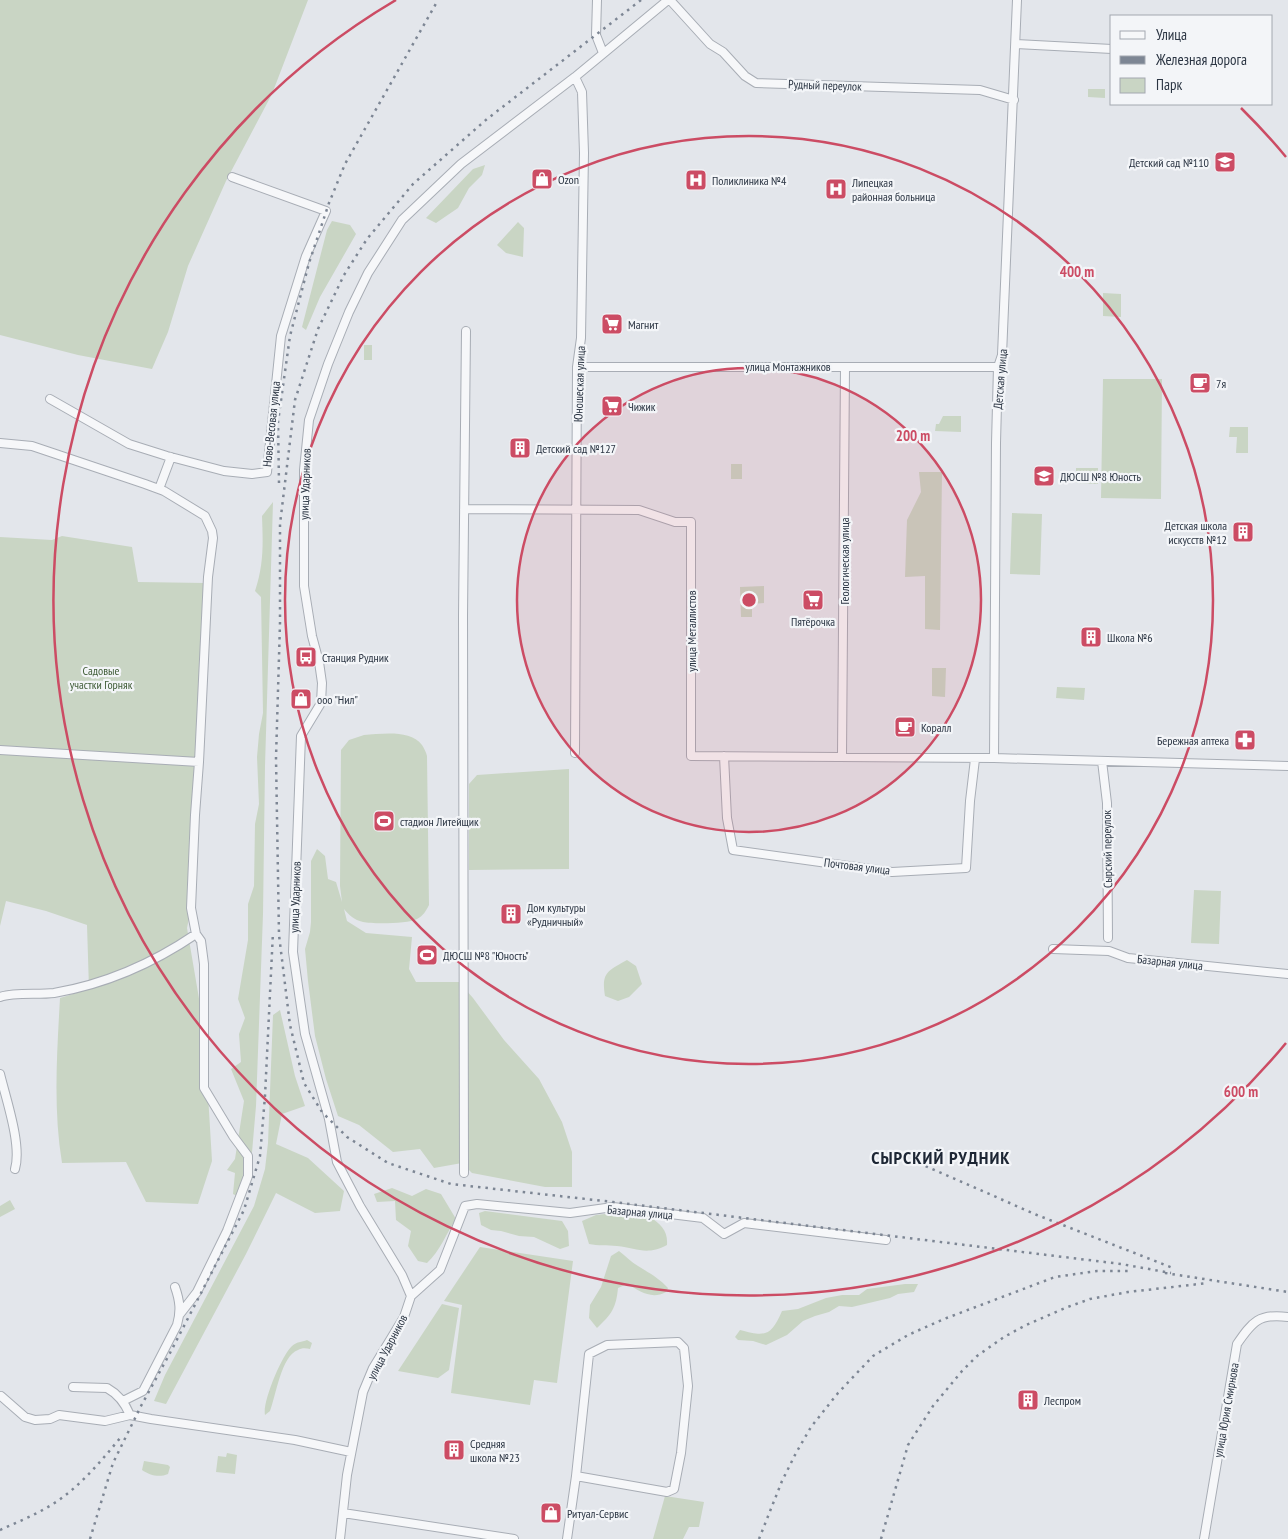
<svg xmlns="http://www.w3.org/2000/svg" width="1288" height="1539" viewBox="0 0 1288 1539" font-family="'PT Sans Narrow',sans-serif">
  <rect width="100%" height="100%" fill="#e3e6eb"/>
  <path fill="#c9d5c4" d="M0,0H308L272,94L226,181L188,266L168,332L152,369L78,355L0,335Z
    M1088,89H1105V98L1088,97Z
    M485,165L482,175L469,188L458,208L436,223L426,218L473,169Z
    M332,221L350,225L356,234L320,297L306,330L302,327L327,230Z
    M518,222L524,228L523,257L506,253L497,245Z
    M1103,293L1121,294V317L1103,316Z
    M364,345H372V360H364Z
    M1103,379H1162L1161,499L1101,498Z
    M943,416H961V432L935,431L936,424H939Z
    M1230,427H1248V453H1236L1237,437H1229Z
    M731,464H742V479H731Z
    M1076,468H1098V484L1076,483Z
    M919,472H942L940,630L925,629V576L905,577L907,520L921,492Z
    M273,502L265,766L263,914L256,1106L251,1164L237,1196L233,1194L235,1173L227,1170L235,1159L244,1101L231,1069L241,1062L239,1034L245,1018L238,999L248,940V904L254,886L255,824L259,804L257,757L259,734L263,713L261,597L255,591C264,564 263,543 262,516Z
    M1012,513L1042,514L1040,575L1010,574Z
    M62,536L132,547L138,582L205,583L191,908L187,928L204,1028L212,1161L198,1204L146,1202L126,1162L62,1163C53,1109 57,1053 60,998L89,989L87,925L46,911L6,901L0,926V537L52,540Z
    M764,586V603L752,604V617H741L740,587Z
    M932,668H946L945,697L932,696Z
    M1057,687L1085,688L1084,700L1056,698Z
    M364,735C381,734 410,729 422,745C424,748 426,752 427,756L429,905C426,911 423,916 417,919C408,924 372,924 363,922C354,920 349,915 344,909L347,921L366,933L412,937L409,969L416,982H459L473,998L504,1040L539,1079L562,1122L572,1152V1187H545L472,1173L462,1163L434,1168L420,1149L393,1152L359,1125L338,1116L326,1079L315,1036L308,981L305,949L310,932L311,922V861L317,849L325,856L328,879L336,882L342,902L340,886L341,750L349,740Z
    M569,769V869L469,870V784L477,775Z
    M1194,890L1221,891L1219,944L1191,943Z
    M627,960L636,966L642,984L629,997L618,1001L605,996C601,972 608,971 627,960Z
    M280,1010L295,1076L305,1106L282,1114L276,1144L308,1158L344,1191L340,1211L315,1213L276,1193L246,1254L166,1404L154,1401L165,1375L254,1206L265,1169L268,1143L273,1015Z
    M392,1188L412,1196L426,1189L441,1194L456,1219C446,1234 440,1251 427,1263L418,1261L408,1246L411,1231L396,1220L395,1201L377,1202L374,1194Z
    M10,1200L15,1209L0,1217V1206Z
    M485,1211L562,1221L568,1231L569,1246L560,1249L534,1237L519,1236L501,1231L491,1230L481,1225L479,1213Z
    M614,1213L626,1217L649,1216C661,1225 668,1230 667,1245C646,1256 637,1248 617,1246C607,1245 598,1246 589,1244L582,1221L596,1215Z
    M480,1247L573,1261L557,1383L534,1380L530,1405L451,1393L462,1305L444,1301Z
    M619,1251C626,1256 631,1262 638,1266C649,1273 659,1278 668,1288L666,1292C651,1300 640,1291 627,1284L618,1288C616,1308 612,1314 597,1328L589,1318L590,1305L601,1287L611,1256Z
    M905,1284H918L914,1292L898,1294L890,1298L852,1307L839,1306L829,1312L815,1316L803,1321L787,1335L766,1345L753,1341L738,1340L735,1337L740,1330C766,1337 771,1336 782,1311L798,1309L826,1298L842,1295H859L867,1289Z
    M442,1304L459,1308L449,1370L438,1378L398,1371Z
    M307,1340L312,1343L310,1349C306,1348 301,1348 298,1350C281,1356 276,1396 270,1411L265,1415C262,1402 282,1355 292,1346C296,1342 302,1342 307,1340Z
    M227,1453L237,1455L235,1474L216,1472L218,1456L226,1457Z
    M144,1461L168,1465L170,1467L168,1474C159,1478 149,1475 142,1470Z
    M665,1496L704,1502L699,1527H689L683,1539H653Z"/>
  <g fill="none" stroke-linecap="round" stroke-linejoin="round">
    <g stroke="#a8adb5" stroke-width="10">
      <path id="minor" d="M597,0L596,35L603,53
        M670,0L710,44L723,52L745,76L756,83L980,90L1014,100
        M1016,44L1112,49
        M575,77L582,92L584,153L581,338L577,367L575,753
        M577,367H998
        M50,399L129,444L167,456L224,471L252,474L267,472L281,336L306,256L326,211L232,177
        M0,443L32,446L145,484L164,491L205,516L212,531L213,538L208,577L199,762
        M159,489L171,457
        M464,509L639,510L675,522H691V756L994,758L1288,766
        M0,750L199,762L195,815L191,908L196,934
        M724,756L727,818L733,850L892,872L966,868L970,801L975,759
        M842,756L845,367
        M994,758L996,443L998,367L1002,355L1017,0
        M1102,761L1107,803L1108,938
        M1053,949L1109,951L1128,958L1288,974
        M0,997C13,992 39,995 54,993C106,984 152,964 196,934L201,941L204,964V1088L233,1136L248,1156V1176L227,1231L197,1292L180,1314
        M0,1074C6,1099 22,1145 15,1169
        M464,1173L463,616L466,331
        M411,1296L440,1270L465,1206L477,1204L570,1213L613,1207L703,1218L724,1234L744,1223L886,1240
        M73,1387L107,1388C118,1394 125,1403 130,1415
        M1,1396L25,1417L35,1420L50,1419L59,1415L105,1421L130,1415L151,1419L295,1440L351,1452
        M123,1401L143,1391L177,1325C181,1311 180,1301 175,1287
        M343,1513L514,1539
        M340,1539L347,1475L363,1392L373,1368L404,1317L411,1296L402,1275L360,1206L337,1162L329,1119L305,1034L293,952L301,736L321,703L322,683L319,662L312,636L304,586V470L309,420L328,364L349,312L368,273L402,220L461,164L575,77L668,0
        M567,1539L576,1476L589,1354L607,1345L678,1342L684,1348L688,1386L681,1453L674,1489L667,1492L576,1476
        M1204,1539L1237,1344C1252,1322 1259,1313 1288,1317"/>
    </g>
    <use href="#minor" stroke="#f6f7f9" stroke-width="8"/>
    <path stroke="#7d8694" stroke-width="2.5" stroke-dasharray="2.5 5" stroke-linecap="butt" d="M641,0L487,119L413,184L367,239L344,275L318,329L295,400L280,524V623L276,758L279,935L290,1025L304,1083L322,1112L347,1137L388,1163L451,1184L613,1202L1121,1264L1171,1273
      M279,483L278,422L290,336L309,263L329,203L345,164L438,0
      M905,1157L1037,1215L1173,1268
      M1165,1273L1288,1292
      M0,1530C20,1521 40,1513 59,1500C83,1483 102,1460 121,1437
      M90,1539L113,1463L141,1406L170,1353L244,1210L260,1156L265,1096L273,932
      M759,1539L782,1481L796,1453L811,1427L838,1393L873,1356L908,1335L944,1319L1055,1277L1097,1271H1132
      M881,1539L908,1445L933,1406L962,1371L977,1356L1004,1337L1026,1325L1065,1308L1090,1299L1128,1292L1208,1283"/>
  </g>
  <circle cx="749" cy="600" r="232" fill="#cc4c64" fill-opacity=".12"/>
  <g fill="none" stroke="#cc4c64" stroke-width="2.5">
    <circle cx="749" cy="600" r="232"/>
    <circle cx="749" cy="600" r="464"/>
    <path d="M1286 1043A696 696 0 1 1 396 0M1241 108A696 696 0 0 1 1286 157"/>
  </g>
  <defs>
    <g id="school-square" transform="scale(1.125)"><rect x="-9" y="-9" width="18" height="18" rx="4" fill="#cc4c64" stroke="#f3f5f8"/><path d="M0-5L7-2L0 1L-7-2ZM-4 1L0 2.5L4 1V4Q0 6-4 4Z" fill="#fff"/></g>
    <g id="shop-square" transform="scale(1.125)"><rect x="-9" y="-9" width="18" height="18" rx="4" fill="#cc4c64" stroke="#f3f5f8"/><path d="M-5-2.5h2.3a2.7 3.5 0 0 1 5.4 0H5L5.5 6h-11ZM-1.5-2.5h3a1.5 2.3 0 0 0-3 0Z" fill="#fff"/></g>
    <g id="hospital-square" transform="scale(1.125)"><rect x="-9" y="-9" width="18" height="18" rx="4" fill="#cc4c64" stroke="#f3f5f8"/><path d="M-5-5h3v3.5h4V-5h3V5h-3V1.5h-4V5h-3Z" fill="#fff"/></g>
    <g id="supermarket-square" transform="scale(1.125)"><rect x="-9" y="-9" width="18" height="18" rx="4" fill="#cc4c64" stroke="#f3f5f8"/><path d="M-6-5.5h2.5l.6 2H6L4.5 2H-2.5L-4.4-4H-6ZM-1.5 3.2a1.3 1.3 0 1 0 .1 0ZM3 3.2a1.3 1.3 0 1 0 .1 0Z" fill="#fff"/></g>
    <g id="cafe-square" transform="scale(1.125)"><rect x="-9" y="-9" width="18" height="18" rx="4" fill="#cc4c64" stroke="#f3f5f8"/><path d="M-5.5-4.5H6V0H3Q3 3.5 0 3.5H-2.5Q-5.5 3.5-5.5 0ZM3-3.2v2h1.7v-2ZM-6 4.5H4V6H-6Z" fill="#fff"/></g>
    <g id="building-square" transform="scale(1.125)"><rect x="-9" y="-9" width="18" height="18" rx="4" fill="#cc4c64" stroke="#f3f5f8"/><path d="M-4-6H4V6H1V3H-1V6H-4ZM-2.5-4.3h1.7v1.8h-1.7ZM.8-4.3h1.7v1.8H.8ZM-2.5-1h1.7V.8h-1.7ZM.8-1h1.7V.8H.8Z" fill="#fff"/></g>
    <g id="bus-square" transform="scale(1.125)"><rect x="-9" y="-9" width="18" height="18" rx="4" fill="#cc4c64" stroke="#f3f5f8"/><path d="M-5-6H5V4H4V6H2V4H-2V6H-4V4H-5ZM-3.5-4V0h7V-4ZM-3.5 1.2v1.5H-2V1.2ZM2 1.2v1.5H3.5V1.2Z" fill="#fff"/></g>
    <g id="pharmacy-square" transform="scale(1.125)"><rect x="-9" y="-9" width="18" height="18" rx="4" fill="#cc4c64" stroke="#f3f5f8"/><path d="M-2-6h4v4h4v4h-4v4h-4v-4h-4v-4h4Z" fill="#fff"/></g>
    <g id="stadium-square" transform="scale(1.125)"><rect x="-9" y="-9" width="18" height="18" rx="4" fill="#cc4c64" stroke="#f3f5f8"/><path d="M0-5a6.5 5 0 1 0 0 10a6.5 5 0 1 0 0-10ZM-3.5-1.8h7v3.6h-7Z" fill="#fff"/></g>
  </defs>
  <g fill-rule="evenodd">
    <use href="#school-square" x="1225" y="162"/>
    <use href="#shop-square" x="542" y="179"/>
    <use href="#hospital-square" x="696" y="180"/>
    <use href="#hospital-square" x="836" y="189"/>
    <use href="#supermarket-square" x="612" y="324"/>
    <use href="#cafe-square" x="1200" y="383"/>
    <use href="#supermarket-square" x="612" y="406"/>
    <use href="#building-square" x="520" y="448"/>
    <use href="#school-square" x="1044" y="476"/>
    <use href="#building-square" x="1243" y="532"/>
    <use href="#supermarket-square" x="813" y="600"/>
    <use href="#building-square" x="1091" y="637"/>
    <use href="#bus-square" x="306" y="657"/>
    <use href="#shop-square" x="301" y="699"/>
    <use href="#cafe-square" x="905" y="727"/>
    <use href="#pharmacy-square" x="1245" y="740"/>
    <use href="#stadium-square" x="384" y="821"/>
    <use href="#building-square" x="511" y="914"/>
    <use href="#stadium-square" x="427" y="955"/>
    <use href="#building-square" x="1028" y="1400"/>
    <use href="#building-square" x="454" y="1450"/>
    <use href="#shop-square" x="551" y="1513"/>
  </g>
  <g text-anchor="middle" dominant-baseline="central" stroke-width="4.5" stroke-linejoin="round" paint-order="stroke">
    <g font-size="12" fill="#2b3543" stroke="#f3f5f8">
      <text transform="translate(825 85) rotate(2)">Рудный переулок</text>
      <text x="788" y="366">улица Монтажников</text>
      <text transform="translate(1000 379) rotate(-85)">Детская улица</text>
      <text transform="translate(579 384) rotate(-88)">Юношеская улица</text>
      <text transform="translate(271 424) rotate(-84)">Ново-Весовая улица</text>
      <text transform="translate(305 484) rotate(-88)">улица Ударников</text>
      <text transform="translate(844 561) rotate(-90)">Геологическая улица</text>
      <text transform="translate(691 631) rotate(-90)">улица Металлистов</text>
      <text transform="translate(1107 849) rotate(-91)">Сырский переулок</text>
      <text transform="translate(857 866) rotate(7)">Почтовая улица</text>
      <text transform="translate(295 897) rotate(-88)">улица Ударников</text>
      <text transform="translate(1170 962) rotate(6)">Базарная улица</text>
      <text transform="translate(640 1212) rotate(5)">Базарная улица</text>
      <text transform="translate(387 1347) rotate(-62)">улица Ударников</text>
      <text transform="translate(1226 1410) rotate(-80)">улица Юрия Смирнова</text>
    </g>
    <g font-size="12" fill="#2b3543" stroke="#f3f5f8" text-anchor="start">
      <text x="1209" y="162" text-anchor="end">Детский сад №110</text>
      <text x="558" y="179">Ozon</text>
      <text x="712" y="180">Поликлиника №4</text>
      <text x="852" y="182">Липецкая<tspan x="852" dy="14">районная больница</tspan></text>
      <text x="628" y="324">Магнит</text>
      <text x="1216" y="383">7я</text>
      <text x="628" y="406">Чижик</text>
      <text x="536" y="448">Детский сад №127</text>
      <text x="1060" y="476">ДЮСШ №8 Юность</text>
      <text x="1227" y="525" text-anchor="end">Детская школа<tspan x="1227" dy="14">искусств №12</tspan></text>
      <text x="813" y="621" text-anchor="middle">Пятёрочка</text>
      <text x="1107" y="637">Школа №6</text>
      <text x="322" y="657">Станция Рудник</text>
      <text x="317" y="699">ооо "Нил"</text>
      <text x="921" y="727">Коралл</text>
      <text x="1229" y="740" text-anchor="end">Бережная аптека</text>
      <text x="400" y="821">стадион Литейщик</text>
      <text x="527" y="907">Дом культуры<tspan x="527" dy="14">«Рудничный»</tspan></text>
      <text x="443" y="955">ДЮСШ №8 "Юность"</text>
      <text x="1044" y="1400">Леспром</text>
      <text x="470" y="1443">Средняя<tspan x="470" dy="14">школа №23</tspan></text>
      <text x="567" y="1513">Ритуал-Сервис</text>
    </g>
    <g font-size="12" fill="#415e39" stroke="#f3f5f8">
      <text x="101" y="670">Садовые<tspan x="101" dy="14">участки Горняк</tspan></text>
    </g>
    <g font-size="18" font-weight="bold" letter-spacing="1" fill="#1d2634" stroke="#f3f5f8">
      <text x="941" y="1157">СЫРСКИЙ РУДНИК</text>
    </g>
  </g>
  <circle cx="749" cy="600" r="8" fill="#cc4c64" stroke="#f3f5f8" stroke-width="2.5"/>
  <g font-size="15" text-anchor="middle" font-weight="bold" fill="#cc4c64" stroke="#f3f5f8" stroke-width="4.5" stroke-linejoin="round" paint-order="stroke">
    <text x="1077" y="277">400 m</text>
    <text x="913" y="441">200 m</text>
    <text x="1241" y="1097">600 m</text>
  </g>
  <rect x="1110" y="15" width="162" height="90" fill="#f3f5f8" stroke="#a3a8b0"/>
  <rect x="1120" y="31" width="25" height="8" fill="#f6f7f9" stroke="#a3a8b0"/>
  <text x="1156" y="40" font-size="15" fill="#2b3543">Улица</text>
  <rect x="1120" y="56" width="25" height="8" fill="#7d8694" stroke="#a3a8b0"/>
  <text x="1156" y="65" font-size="15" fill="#2b3543">Железная дорога</text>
  <rect x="1120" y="78" width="25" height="15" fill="#c9d5c4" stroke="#a3a8b0"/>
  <text x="1156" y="90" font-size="15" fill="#2b3543">Парк</text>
</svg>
